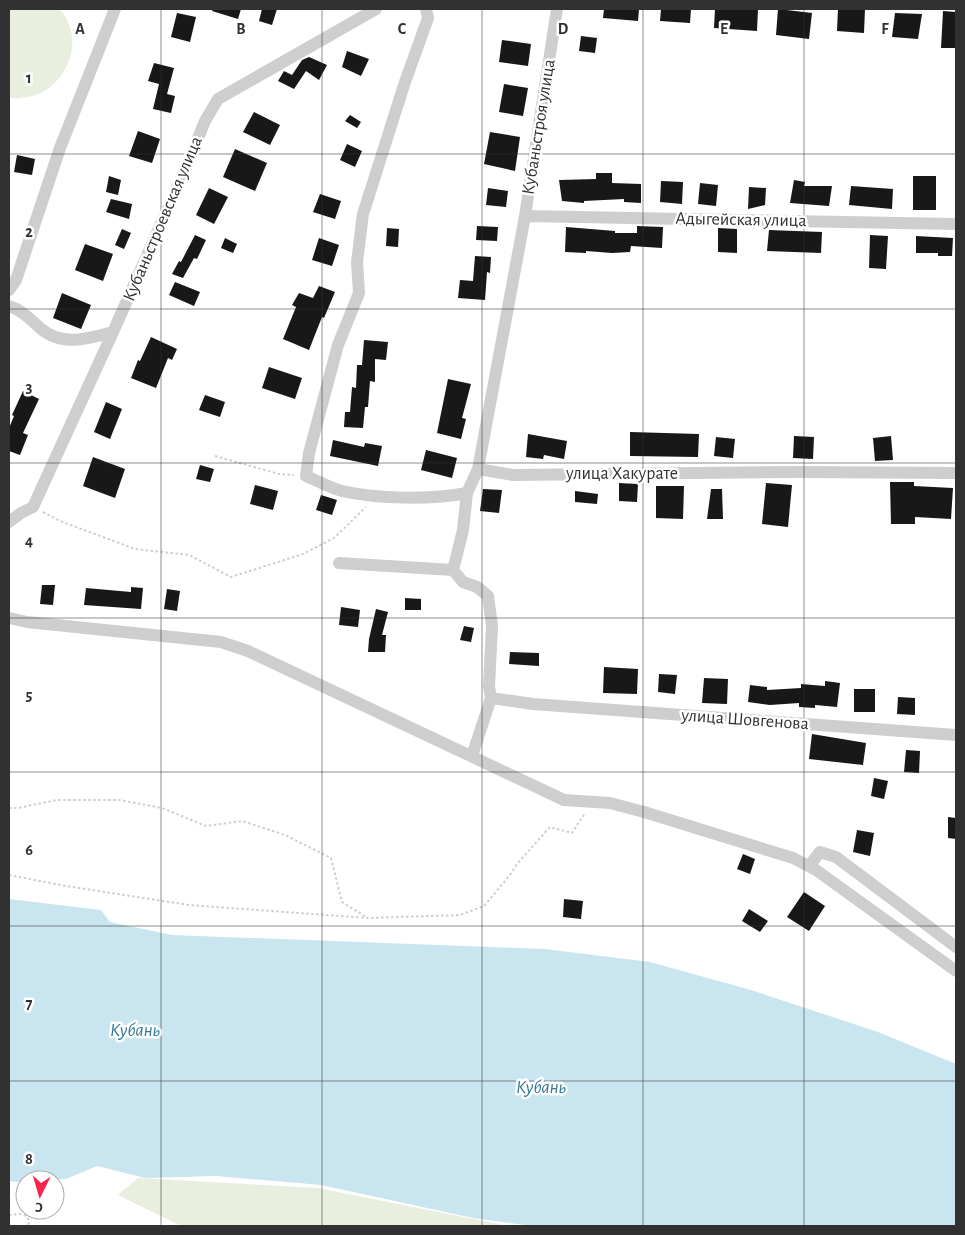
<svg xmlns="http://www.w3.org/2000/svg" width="965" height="1235" viewBox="0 0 965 1235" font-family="'Alegreya Sans',sans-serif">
  <rect width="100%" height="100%" fill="#fff"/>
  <path fill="#e9efde" d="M9,9H59C88,38 66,91 28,97C20,98 16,100 9,97Z
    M138,1178L318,1188L509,1226H181L118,1195Z"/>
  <path fill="#c9e5f0" d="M9,899L101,910L110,922L172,935L545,949L650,962L751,990L878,1032L956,1064V1226H532L473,1218L321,1185L216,1176L145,1178L97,1166L66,1179L25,1180V1183L9,1181Z"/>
  <path fill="#181818" d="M213,9H241L238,19L212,11Z
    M262,9H277L272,25L259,21Z
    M604,9H639L638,21L603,18Z
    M661,9H691L690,23L660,21Z
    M715,9H758L757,31L714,28Z
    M778,9L812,13L809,39L776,35Z
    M838,9H865L864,33L837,31Z
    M943,11L956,12V48H941Z
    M177,13L196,17L190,42L171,37Z
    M895,13L922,14L918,39L892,37Z
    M581,36L597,38L595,53L579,51Z
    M502,40L531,44L528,66L499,62Z
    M347,51L369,59L361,76L342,67Z
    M309,57L327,65L319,80L306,71L294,89L278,81L284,71L292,75L302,60Z
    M154,63L174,68L167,94L175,96L171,113L153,109L159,84L148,81Z
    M504,84L528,88L523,116L499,112Z
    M254,112L280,125L270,145L243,132Z
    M350,115L361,122L357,128L345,121Z
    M138,131L160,139L152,163L129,156Z
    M490,132L520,137L515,171L484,164Z
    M347,144L362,151L355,167L340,160Z
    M235,149L267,163L255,191L223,177Z
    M17,155L35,159L32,175L14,172Z
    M596,173H612V183L641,184V203L624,202V199L584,201V203L562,201L559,180L596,179Z
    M109,176L121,180L118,195L106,192Z
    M913,176H936V210H913Z
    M794,180L805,182L804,186H832L829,206L790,203Z
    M661,181L683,182L682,204L660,202Z
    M700,183L718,185L716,206L698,204Z
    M851,186L893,189L892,209L849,205Z
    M749,187L766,188L765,205L748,209Z
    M209,188L228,197L214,224L196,215Z
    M488,188L508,191L506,207L486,205Z
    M320,194L341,201L335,219L313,212Z
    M111,199L132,204L129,219L106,212Z
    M477,226L498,227L497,241L476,240Z
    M637,226L663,227L662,248L631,246L630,252L612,253L586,251V253L565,252L566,227L615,231V233H637Z
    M387,228L399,229L398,247L386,246Z
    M718,228L737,229V253L718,252Z
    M122,229L131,233L124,249L115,245Z
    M769,230L822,232L821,253L767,251Z
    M195,235L206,240L197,259L194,258L183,278L172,274L179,261L181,262Z
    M870,235L888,236L886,269L869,268Z
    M916,236L953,238L952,256H938V253H916Z
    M225,238L237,244L233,253L221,248Z
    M319,238L339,245L332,266L312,260Z
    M85,244L113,254L103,281L75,270Z
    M475,256L491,257L490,273L487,272L485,300L458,298L460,280L473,281Z
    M175,282L200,292L194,306L169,295Z
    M319,286L335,292L324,318L322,317L309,350L283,339L296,307L292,305L299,293L313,298Z
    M62,293L91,305L81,329L53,318Z
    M151,337L177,349L172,360L168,358L156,388L131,378L138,360L140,361Z
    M364,340L388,342L386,360L375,359V382L370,381L368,407H365L363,428L344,427L345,412H350L352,387L356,388L357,365H362Z
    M269,367L302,378L295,399L262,388Z
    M448,379L471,384L462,418L466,419L461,439L437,433Z
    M23,391L39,399L23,433L28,435L20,455L9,451V428L14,416L12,415Z
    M205,395L225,402L220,417L199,410Z
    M106,402L122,409L110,439L94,432Z
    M630,432L699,434L698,457L630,456Z
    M528,434L567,441L564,459L544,455L543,459L526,457Z
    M794,436L814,437L813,459L793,458Z
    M891,436L893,460L875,461L873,438Z
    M716,437L735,439L733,458L714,456Z
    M333,440L364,447L365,443L382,446L378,466L330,456Z
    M426,450L457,458L452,478L421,470Z
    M93,457L125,469L115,498L83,486Z
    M200,465L214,469L210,482L196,479Z
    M890,482H914V486L953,488L951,519L915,517V524H891Z
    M619,483L638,484L637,502L619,501Z
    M766,483L792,485L788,527L762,524Z
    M255,485L278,491L273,510L250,504Z
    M656,486H684L683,519L656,518Z
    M483,489L502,490L499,513L480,511Z
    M711,489H722L723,519H707Z
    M575,491L598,494L597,504L575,502Z
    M321,495L337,500L332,515L316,510Z
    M42,585H55L53,605L40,604Z
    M131,587L143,588L141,609L84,605L86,588L131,592Z
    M167,589L180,591L177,611L164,609Z
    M405,598L421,599V610H405Z
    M341,607L360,610L358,627L339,625Z
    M376,609L388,612L382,635H386L385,652H368L369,639Z
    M464,626L474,628L471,642L460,640Z
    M510,652L539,653V666L509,664Z
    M604,667L638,669L637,694L603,693Z
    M659,674L677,675L675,694L658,692Z
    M704,678L728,679L727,704L702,703Z
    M825,681L840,683L837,707L815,705V708L799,707V703L770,705L748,702L750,685L767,687V690L801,688V684L825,686Z
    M854,689H875V712H854Z
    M898,697L915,698V715L897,714Z
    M812,734L866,743L863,765L809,759Z
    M906,750L920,751L919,773L904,772Z
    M874,778L888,781L884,799L871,796Z
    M948,817L956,818V839L948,838Z
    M857,830L874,833L870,856L853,852Z
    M743,854L755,859L750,874L737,869Z
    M804,892L825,906L809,931L787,917Z
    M564,899L583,901L581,919L563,917Z
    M749,909L768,921L760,932L742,921Z"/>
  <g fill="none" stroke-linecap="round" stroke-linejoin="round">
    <path stroke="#cecece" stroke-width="2" stroke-dasharray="2.5 2.5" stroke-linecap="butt" d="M215,456L279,474L294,475
      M43,512L60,521L135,549L189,555L231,577L303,554L334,538L366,507
      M9,808H18L57,800H119L162,808L206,826L242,821L285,835L331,858L342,902L366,917
      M9,875L66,886L189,905L368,918L460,915L484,906L510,875L517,864L550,827L572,833L585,813
      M9,1215L20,1214L27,1216L29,1222L28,1226"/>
    <path stroke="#cecece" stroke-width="12" d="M426,9L428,18L405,82L363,214L357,262L359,293L338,345L309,453L306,476C318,481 330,488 342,491C377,499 432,500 467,493L478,469L525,216L557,9
      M525,216L956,224
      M9,290L16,280L60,148L115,9
      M9,306C22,310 30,319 40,328C62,347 88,339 113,332
      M478,469L513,475L797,472L956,473
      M467,493L463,530L453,570L463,582L477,587L488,596L492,626L489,687L491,698L533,704L956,735
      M9,522L21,513L33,507L113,332L185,170L205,121L218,99L376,9
      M339,563L453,570
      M9,618L27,622L221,642L248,651L564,800L610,803L644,812L793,858L816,870L956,971
      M472,756L491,698
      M809,866L820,852L836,857L956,947"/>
  </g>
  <path fill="none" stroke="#313131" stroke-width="1" stroke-opacity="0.55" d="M161,9V1226M322,9V1226M482,9V1226M643,9V1226M804,9V1226M9,154H956M9,309H956M9,463H956M9,618H956M9,772H956M9,926H956M9,1081H956"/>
  <g text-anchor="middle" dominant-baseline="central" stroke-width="5" stroke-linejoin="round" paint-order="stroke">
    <g font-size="18" fill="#313131" stroke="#fff">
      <text transform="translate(539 127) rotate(-81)">Кубаньстроя улица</text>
      <text transform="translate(163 219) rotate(-67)">Кубаньстроевская улица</text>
      <text transform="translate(741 220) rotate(1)">Адыгейская улица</text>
      <text x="622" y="474">улица Хакурате</text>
      <text transform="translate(745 720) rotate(4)">улица Шовгенова</text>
    </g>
    <g font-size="19" font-style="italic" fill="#347a95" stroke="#fff">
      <text x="135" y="1030">Кубань</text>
      <text x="541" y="1087">Кубань</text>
    </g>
  </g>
  <g font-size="16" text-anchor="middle" font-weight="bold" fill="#313131" stroke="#fff" stroke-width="5" stroke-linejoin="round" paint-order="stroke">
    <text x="80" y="34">A</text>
    <text x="241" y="34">B</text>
    <text x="402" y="34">C</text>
    <text x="563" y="34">D</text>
    <text x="724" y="34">E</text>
    <text x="885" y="34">F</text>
    <text x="29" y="83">1</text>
    <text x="29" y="237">2</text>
    <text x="29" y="392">3</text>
    <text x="29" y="546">4</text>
    <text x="29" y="700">5</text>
    <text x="29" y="855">6</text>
    <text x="29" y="1009">7</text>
    <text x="29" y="1164">8</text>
  </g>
  <rect width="965" height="1235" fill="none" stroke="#313131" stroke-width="20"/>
  <g transform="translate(40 1195) rotate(185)"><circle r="24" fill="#ffffff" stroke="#adadad"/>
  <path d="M0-4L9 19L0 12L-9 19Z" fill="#f6254c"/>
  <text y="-8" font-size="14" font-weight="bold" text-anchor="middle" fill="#313131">С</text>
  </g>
</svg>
